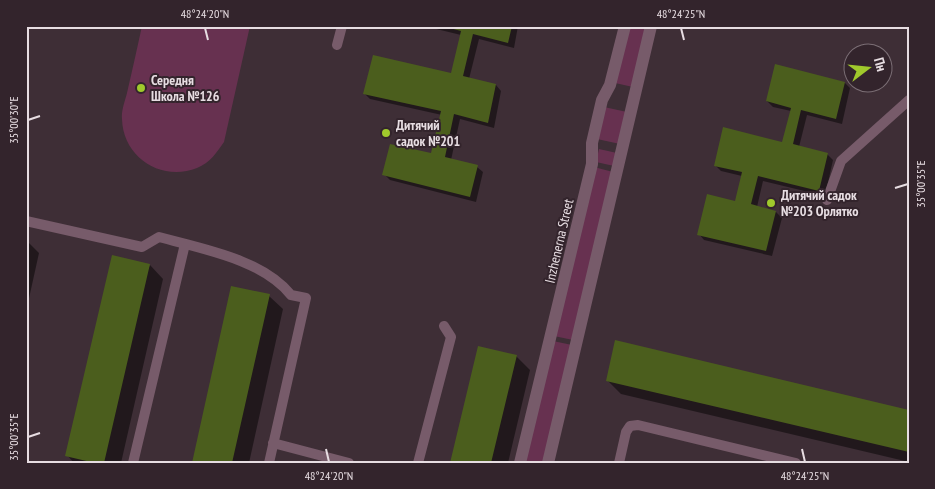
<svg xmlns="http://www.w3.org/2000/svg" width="935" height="489" viewBox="0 0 935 489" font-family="'PT Sans Narrow',sans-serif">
  <rect width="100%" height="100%" fill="#3e2e36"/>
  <path fill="#673150" d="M142,26H250L224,142C217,152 210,163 197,168C162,182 123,158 122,119C121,111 125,101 127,93C132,71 137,49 142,26Z
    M628,26H648L633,87L615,83Z
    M604,107L627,112L620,144L597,139Z
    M599,149L617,153L614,166L596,162Z
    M594,167L613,172L573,340L554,336Z
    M553,341L572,345L543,463H524Z"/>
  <path fill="#0007" d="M424,26H518L514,48L479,39L469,79L496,85L501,91L494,128L460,119L451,160L477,167L483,172L476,202L390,180L384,174L432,155L442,115L370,99L364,93L452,74L461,35Z
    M845,83L850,88L842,124L807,115L799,147L827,154L833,160L825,196L763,181L757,207L776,212L782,218L772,256L704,240L699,234L736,202L742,176L721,171L715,165L783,143L791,111L773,107L767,101Z
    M26,240L39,253L26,312Z
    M150,265L163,279L121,463H74L67,455Z
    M269,296L283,309L249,463H193Z
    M516,356L530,370L508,463H452Z
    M607,380L909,411V462L621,394Z"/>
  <path fill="#4b5e1d" d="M442,26H512L508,43L473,34L463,76L496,84L488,123L454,114L445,157L478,165L470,197L382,175L390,144L431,153L441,111L363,94L373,55L451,73L461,31Z
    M775,64L845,82L836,119L801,110L793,144L828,153L819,191L758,176L751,204L776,211L766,251L697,235L707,194L735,201L742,172L714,166L723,127L782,142L791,108L766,101Z
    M112,255L150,264L104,463H95L65,456Z
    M231,286L270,294L232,463H192Z
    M615,340L909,410V452L606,381Z
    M478,346L517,355L491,463H450Z"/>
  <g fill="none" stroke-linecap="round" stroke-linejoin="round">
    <path stroke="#775b6a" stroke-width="10" d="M337,45L342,26
      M827,200L841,161L909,100
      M26,221L142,247L159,237C202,249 262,259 291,295L306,298L269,463
      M273,443L349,463
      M133,463L185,244
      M418,463L451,337L444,326
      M619,463L626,432L630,426L638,425L796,463"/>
    <path stroke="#775b6a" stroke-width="12" d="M520,463L592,164V143L602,100L610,85L625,26
      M548,463L651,26"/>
  </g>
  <path fill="none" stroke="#e7dde2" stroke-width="2" d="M205,28L208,40M681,28L684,40M28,120L40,116M895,188L908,184M28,437L40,433M326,449L329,462M802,449L805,462"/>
  <g fill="#a0c92c" stroke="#33242c" stroke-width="2">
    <circle cx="141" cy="88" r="5"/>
    <circle cx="386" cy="133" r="5"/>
    <circle cx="771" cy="203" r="5"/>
  </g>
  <g text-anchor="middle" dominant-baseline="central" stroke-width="4" stroke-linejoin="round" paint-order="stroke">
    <g font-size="14" font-weight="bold" fill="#e7dde2" stroke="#33242c" text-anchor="start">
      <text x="151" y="80">Середня<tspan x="151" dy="16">Школа №126</tspan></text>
      <text x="396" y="125">Дитячий<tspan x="396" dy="16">садок №201</tspan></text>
      <text x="781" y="195">Дитячий садок<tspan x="781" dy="16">№203 Орлятко</tspan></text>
    </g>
    <g font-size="14" fill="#e7dde2" stroke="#33242c">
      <text transform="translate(559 241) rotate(-77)">Inzhenerna Street</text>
    </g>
  </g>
  <rect width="935" height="489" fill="none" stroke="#33242c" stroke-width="55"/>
  <g transform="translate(868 68) rotate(74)"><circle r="24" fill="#33242c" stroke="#7b6e75"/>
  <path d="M0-4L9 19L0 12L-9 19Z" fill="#a0c92c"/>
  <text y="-8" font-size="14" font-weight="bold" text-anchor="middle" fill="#e7dde2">Пн</text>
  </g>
  <rect x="28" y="28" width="880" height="434" fill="none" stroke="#e7dde2" stroke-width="2"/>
  <g font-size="12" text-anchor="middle" fill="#e7dde2">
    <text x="205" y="18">48°24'20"N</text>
    <text x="681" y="18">48°24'25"N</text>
    <text transform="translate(14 120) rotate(-90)" y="4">35°00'30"E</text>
    <text transform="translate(921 184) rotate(-90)" y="4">35°00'35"E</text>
    <text transform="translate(14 437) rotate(-90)" y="4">35°00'35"E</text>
    <text x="329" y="480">48°24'20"N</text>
    <text x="805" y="480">48°24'25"N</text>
  </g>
</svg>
